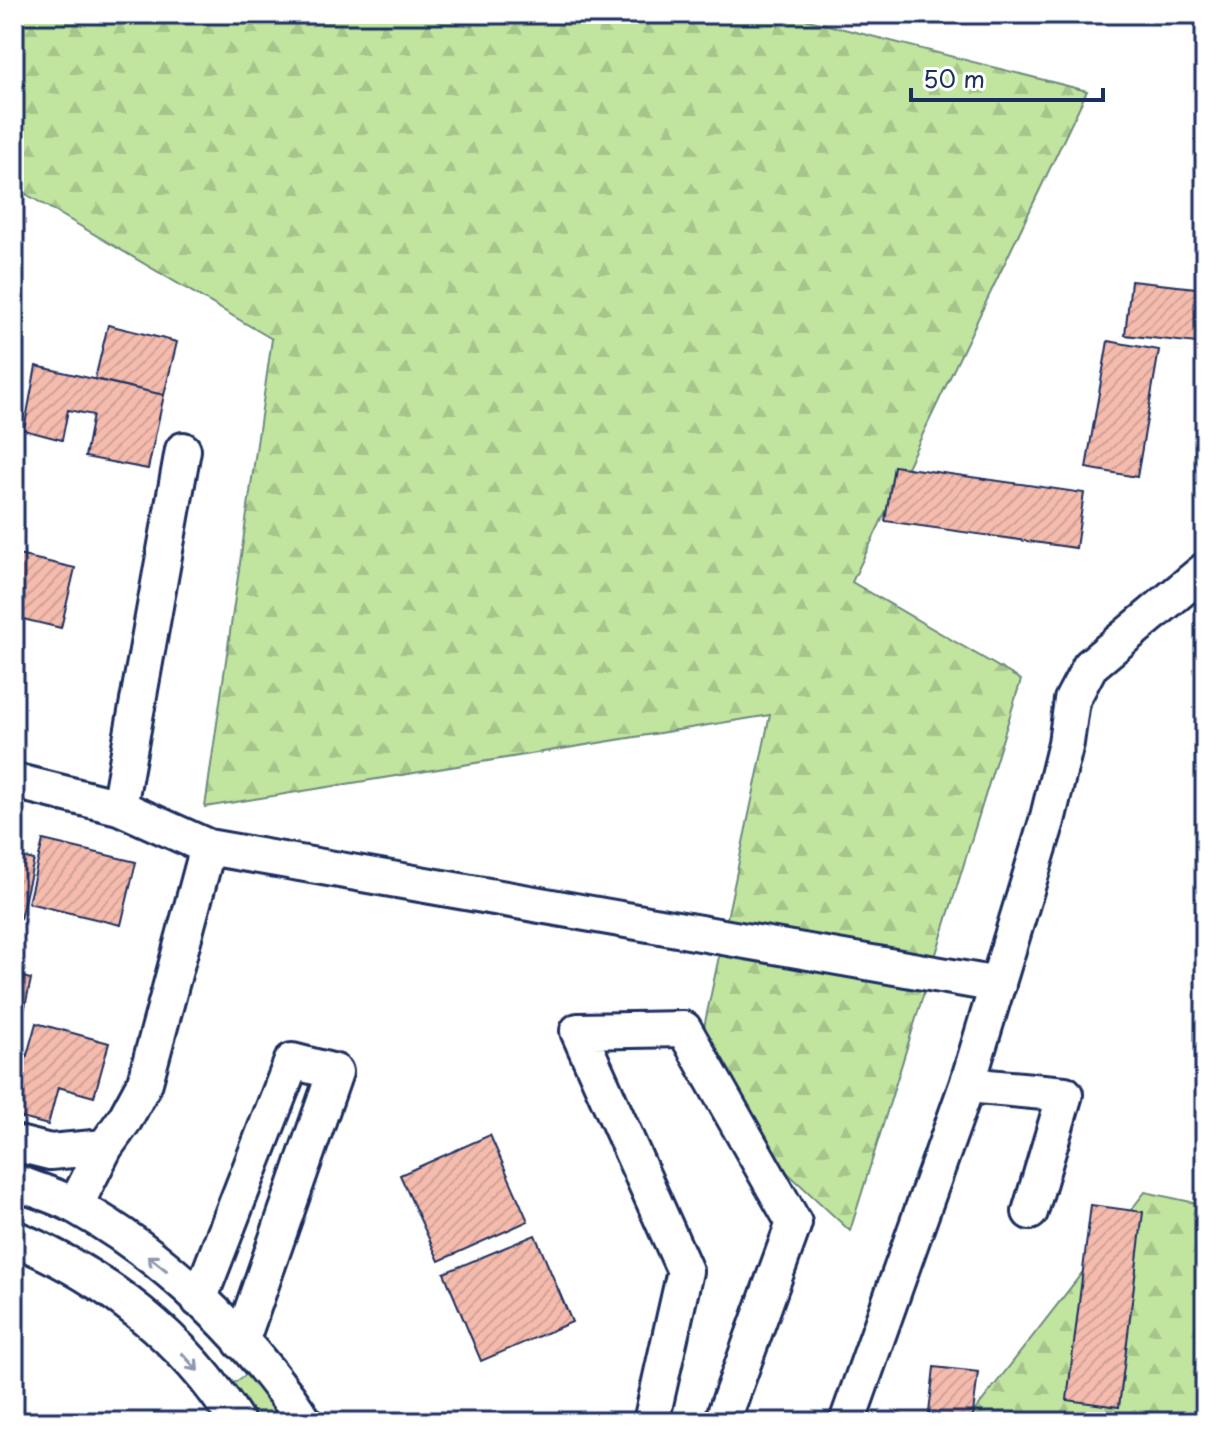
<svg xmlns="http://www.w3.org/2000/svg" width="1219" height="1436" viewBox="0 0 1219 1436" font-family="'Playpen Sans',sans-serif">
  <defs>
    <pattern id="forest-firs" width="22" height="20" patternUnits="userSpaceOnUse" patternTransform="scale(2)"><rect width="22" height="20" fill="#c1e59f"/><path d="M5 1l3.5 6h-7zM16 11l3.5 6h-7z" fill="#a5c58b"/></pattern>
    <pattern id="building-hatch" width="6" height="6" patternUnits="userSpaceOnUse" patternTransform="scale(2)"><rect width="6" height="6" fill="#f5bbad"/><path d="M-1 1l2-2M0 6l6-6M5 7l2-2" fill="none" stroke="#d1a197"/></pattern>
  </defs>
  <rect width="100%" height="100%" fill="#fff"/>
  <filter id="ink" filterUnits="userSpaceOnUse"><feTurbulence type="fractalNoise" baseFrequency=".0125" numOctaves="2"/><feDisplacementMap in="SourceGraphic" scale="16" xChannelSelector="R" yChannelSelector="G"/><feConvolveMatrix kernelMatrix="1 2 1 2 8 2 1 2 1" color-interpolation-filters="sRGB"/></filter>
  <g filter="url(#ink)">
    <path fill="#c1e59f" stroke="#6e8a7e" stroke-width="2" d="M252,1370L288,1422H258L233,1384Z"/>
    <path fill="url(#forest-firs)" stroke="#6e8a7e" stroke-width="2" d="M14,14H785L1087,91L852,582L1021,680L850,1231L692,1084L770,715L205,807L272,339L14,187Z
      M1145,1192L1205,1205V1422H966Z"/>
    <path fill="url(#building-hatch)" stroke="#1b2f5e" stroke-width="2" d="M1131,281L1205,289V344L1125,335Z
      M108,325L177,342L164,395L95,379Z
      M1108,341L1159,350L1137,477L1086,468Z
      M36,366L164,395L148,469L85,457L93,415L68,410L62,440L24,430Z
      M894,466L1084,493L1076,548L885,521Z
      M14,554L75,568L61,628L14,617Z
      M1205,800V847L1197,845Z
      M43,840L136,862L121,925L28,903Z
      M14,855L34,860L20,919L14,918Z
      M14,975L31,979L18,1039L14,1038Z
      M36,1023L109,1043L94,1097L58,1087L48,1125L14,1116V1102Z
      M490,1135L528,1221L439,1261L400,1175Z
      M1091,1205L1143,1212L1119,1407L1067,1400Z
      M535,1235L572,1322L481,1361L444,1273Z
      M934,1367L978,1372L972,1422H928Z"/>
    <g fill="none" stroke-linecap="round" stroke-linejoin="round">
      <g stroke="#1b2f5e" stroke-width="40">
        <path id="minor" d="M183,450L119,807L208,847
          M14,781L119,807
          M967,1085L1065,1094L1030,1212
          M14,1143L50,1152L105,1147
          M14,1182C35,1190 58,1196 77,1207C164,1255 251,1340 305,1422
          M75,1206L105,1147L125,1119L145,1082L208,847L998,985
          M14,1238C105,1276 184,1338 237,1422
          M199,1300L292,1061L335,1072L241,1342
          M651,1422L685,1271L578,1031L684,1029L794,1223L722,1422
          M847,1422L967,1085L1047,821L1066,743L1072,700L1090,666L1205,570"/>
      </g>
      <use href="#minor" stroke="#fff" stroke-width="34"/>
    </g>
    <defs><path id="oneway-shaft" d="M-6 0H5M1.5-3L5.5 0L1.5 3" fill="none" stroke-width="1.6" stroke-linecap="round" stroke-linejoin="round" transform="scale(2)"/></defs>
    <g stroke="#8d97ae">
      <use href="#oneway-shaft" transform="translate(157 1263) rotate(-142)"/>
      <use href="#oneway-shaft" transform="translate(190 1362) rotate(48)"/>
    </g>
  </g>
  <rect width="1219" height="1436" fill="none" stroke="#fff" stroke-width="48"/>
  <rect x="24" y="24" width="1171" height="1388" fill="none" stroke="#1b2f5e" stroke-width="3" filter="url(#ink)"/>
  <path d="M911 88v12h192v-12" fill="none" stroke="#1b2f5e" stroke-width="4"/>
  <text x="923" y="88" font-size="24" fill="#1b2f5e" stroke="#ffffff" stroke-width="6" paint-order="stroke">50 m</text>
</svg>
